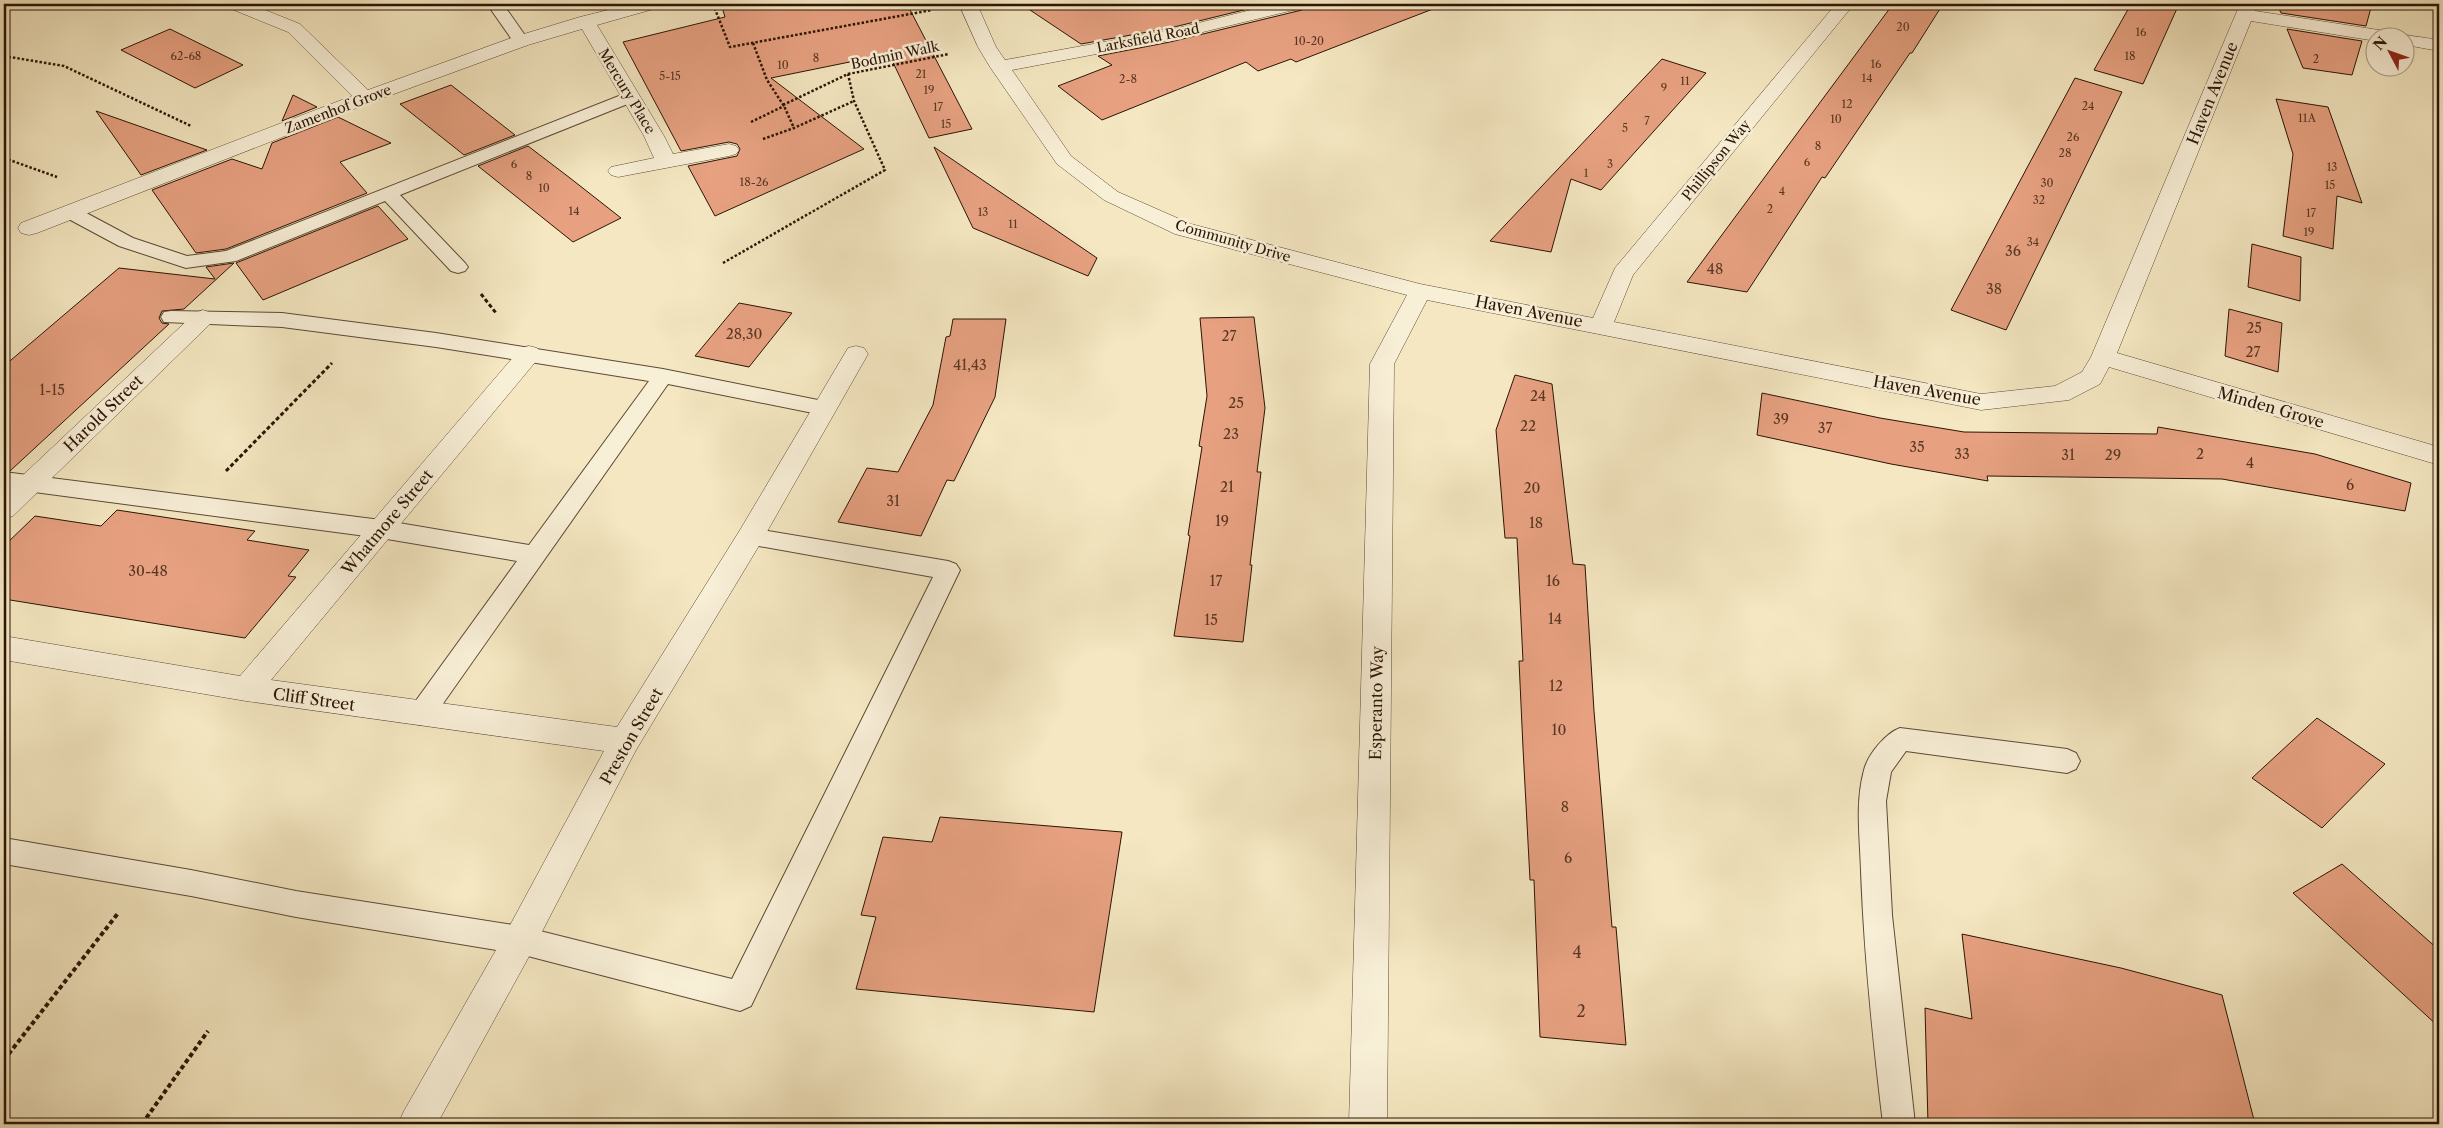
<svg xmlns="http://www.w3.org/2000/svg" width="2443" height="1128" viewBox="0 0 2443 1128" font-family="'Libre Caslon Text',serif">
  <rect width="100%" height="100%" fill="#f4e7c1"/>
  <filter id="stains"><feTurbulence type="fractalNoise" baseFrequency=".004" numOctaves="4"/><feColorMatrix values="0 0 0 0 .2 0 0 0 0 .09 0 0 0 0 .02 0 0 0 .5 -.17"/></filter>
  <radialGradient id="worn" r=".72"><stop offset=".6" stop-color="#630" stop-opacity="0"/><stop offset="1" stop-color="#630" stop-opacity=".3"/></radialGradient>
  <path fill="#e7a181" stroke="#2b1404" d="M721,4H907L972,129L929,138L889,54L771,78L864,149L715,216L688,166L737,156L740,149L737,144L729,142L681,151L623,42L725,17Z
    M1021,4H1268L1170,28L1081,44Z
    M1307,4H1438V7L1296,62L1291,59L1258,71L1246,62L1102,120L1058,86L1112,65L1098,56L1170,42L1302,10Z
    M1893,4H1943L1912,53H1910L1825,178L1822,177L1747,292L1687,282Z
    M2131,4H2179L2143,84L2094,70Z
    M2277,4H2372L2366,26L2281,13Z
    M170,29L243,65L195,88L121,50Z
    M2287,29L2362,41L2352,75L2303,68Z
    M1662,59L1706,73L1601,190L1571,179L1551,252L1490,241Z
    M2075,78L2122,92L2006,330L1951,310Z
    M451,85L515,135L464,155L400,104Z
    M293,95L317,107L282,121Z
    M2276,99L2328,107L2362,203L2337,196L2333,249L2283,236L2293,154Z
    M96,111L207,150L141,175Z
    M338,117L391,143L340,162L367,193L226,249L196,253L152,190L232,159L262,169L272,143Z
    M528,146L570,178L621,218L573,242L478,166Z
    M934,147L1097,258L1088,276L973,228Z
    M378,206L408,239L263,300L236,263Z
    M2252,244L2301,257L2300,301L2248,287Z
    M234,263L184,309L162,311L159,318L162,323L169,324L10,471L4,470V366L119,268L215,279L206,267Z
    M739,303L792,313L749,367L695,356Z
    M2229,309L2282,323L2278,372L2225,356Z
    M1254,317L1265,408L1257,472H1261L1250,565H1252L1243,642L1174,636L1190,536L1188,535L1202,447L1199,446L1207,396L1200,318Z
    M953,319H1006L995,397L954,481L947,480L921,536L838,522L867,468L898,472L933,405L946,337L950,336Z
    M1515,375L1552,384L1573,564L1585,565L1594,711L1612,927H1616L1626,1045L1540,1037L1534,880H1530L1523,748L1519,661H1523L1517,538H1505L1496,430Z
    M1762,393L1880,418L1964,432L2157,434L2158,427L2315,454L2411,483L2405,511L2222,479L1987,476L1988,481L1891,464L1757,435Z
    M117,510L255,531L247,540L309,550L288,576L296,577L245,638L4,599V546L35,516L101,526Z
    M2317,718L2385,764L2322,828L2252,778Z
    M940,817L1122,832L1094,1012L856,989L876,917L861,915L883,837L932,842Z
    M2342,864L2439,950V1027L2293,893Z
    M1962,934L2121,968L2222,995L2255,1124H1928L1925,1008L1972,1019Z"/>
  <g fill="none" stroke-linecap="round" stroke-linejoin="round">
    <g stroke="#5d4933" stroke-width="2">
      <path id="lane" d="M487,4H503L529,41L527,44H515Z
        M629,92L635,93L637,97L635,101L400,195L465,263L468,267L465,271L458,273L451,271L385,201L236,261L186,268L119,246L63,216L61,212L63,208H77L133,238L187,256L226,251Z
        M171,311L282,313L436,333L663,369L823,401L831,403L834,408L831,413L823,415L668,384L430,722L421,725L412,722L408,714L412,706L517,561L381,538L4,488V472L381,520L529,545L649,381L436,347L282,327L164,322L161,317L164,312Z
        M750,528L948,561L956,564L960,570L751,1006L740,1011L520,954L296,917L191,896L4,864V838L191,870L296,891L520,926L732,979L933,577L742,543L738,537L742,531Z
        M1900,728L2067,749L2076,753L2080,761L2076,769L2067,773L1906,751L1891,772L1886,801L1892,915L1915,1124H1883C1873,1041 1864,956 1861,871C1860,837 1855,803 1864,770C1868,754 1886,733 1900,728Z"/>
    </g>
    <g stroke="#5d4933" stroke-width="1">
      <path id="street" d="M226,4H250L300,24L368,90L514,37L580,17L632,4H660L657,8L597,25L664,136L673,154L729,144L736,146L739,150L736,154L729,156L618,177L611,175L608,171L611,167L654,158L644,136L582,29L528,45L372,102L37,233L29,235L21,233L18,228L21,223L352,96L288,32L229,8Z
        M959,4H977L996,47L1005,60L1170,30L1275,4H1305L1302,8L1170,40L1012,70L1071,156L1118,192L1191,224L1420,284L1593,318L1615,268L1836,4H1854L1633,275L1614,322L1981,394L2055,386L2082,372L2091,357L2240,4H2258L2255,11L2392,32C2406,36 2423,37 2439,40V51L2406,45V38H2376V41L2251,21L2117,353L2439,447V465L2109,367L2100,384L2069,400L1981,410L1427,300L1394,364L1387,1124H1349L1370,364L1407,295L1175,234L1104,200L1057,164L990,67L978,47Z
        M203,310L211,313L215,318L211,323L13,516L4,519V493L195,313Z
        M529,346L537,348L541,354L537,360L271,680L617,727L740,530L848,348L856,346L864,348L868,354L760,544L636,750L532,951L437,1124H398L404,1111L508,929L604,751L246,701L4,660V636L240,676L521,348Z"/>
    </g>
    <path stroke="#2b1404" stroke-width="2.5" stroke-dasharray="2.5 2" stroke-linecap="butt" d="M713,4L730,47L932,10
      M753,43L767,80L784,106L794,128
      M4,56L64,66L191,126
      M783,105L848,74L949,54
      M751,122L784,106
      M763,139L794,128L854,101
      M4,158L57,177
      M723,263L885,170L854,101L848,74"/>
    <path stroke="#2b1404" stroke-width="3" stroke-dasharray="4 2.5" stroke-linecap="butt" d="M481,294L496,313
      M226,471L332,363"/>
    <path stroke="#2b1404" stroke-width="4" stroke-dasharray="4.5 3" stroke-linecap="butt" d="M4,1060L119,912
      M142,1124L208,1031"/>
    <use href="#lane" fill="#f8efd7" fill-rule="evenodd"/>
    <use href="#street" fill="#f8efd7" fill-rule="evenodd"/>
  </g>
  <g text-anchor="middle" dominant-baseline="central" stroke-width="5" stroke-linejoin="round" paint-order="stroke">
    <g font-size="11" fill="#5a3723">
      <text x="1903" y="27">20</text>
      <text x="2141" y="32">16</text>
      <text x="1309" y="41">10-20</text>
      <text x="186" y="56">62-68</text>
      <text x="2130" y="56">18</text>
      <text x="816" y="58">8</text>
      <text x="2316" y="59">2</text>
      <text x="1876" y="64">16</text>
      <text x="783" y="65">10</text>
      <text x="921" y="74">21</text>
      <text x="670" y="76">5-15</text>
      <text x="1867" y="78">14</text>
      <text x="1128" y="79">2-8</text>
      <text x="1685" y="81">11</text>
      <text x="1664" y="88">9</text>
      <text x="929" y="90">19</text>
      <text x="1847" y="104">12</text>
      <text x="2088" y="106">24</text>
      <text x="938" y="107">17</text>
      <text x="2307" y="118">11A</text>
      <text x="1836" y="119">10</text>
      <text x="1647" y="121">7</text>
      <text x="946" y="124">15</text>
      <text x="1625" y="128">5</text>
      <text x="2073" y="137">26</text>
      <text x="1818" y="146">8</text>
      <text x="2065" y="153">28</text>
      <text x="1807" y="162">6</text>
      <text x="514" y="164">6</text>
      <text x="1610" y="164">3</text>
      <text x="2332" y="167">13</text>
      <text x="1586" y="173">1</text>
      <text x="529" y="176">8</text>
      <text x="754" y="182">18-26</text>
      <text x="2047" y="183">30</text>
      <text x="2330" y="185">15</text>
      <text x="544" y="188">10</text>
      <text x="1782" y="191">4</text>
      <text x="2039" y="200">32</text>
      <text x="1770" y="209">2</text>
      <text x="574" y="211">14</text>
      <text x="983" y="212">13</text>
      <text x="2311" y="213">17</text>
      <text x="1013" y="224">11</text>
      <text x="2309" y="232">19</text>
      <text x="2033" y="242">34</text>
    </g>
    <g font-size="14" fill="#2b1404" stroke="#f8efd7">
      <text transform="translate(1148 38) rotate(-11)">Larksfield Road</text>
      <text transform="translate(895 55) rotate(-12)">Bodmin Walk</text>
      <text transform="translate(627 91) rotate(59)">Mercury Place</text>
      <text transform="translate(338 109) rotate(-21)">Zamenhof Grove</text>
      <text transform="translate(1716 160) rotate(-51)">Phillipson Way</text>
      <text transform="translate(1233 241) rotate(16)">Community Drive</text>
    </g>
    <g font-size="14" fill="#5a3723">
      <text x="2013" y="251">36</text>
      <text x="1715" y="269">48</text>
      <text x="1994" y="289">38</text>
      <text x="2254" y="328">25</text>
      <text x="744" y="334">28,30</text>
      <text x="1229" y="336">27</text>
      <text x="2253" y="352">27</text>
      <text x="970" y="365">41,43</text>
      <text x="52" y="390">1-15</text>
      <text x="1538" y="396">24</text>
      <text x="1236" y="403">25</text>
      <text x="1781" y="419">39</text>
      <text x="1528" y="426">22</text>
      <text x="1825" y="428">37</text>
      <text x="1231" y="434">23</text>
      <text x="1917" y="447">35</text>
      <text x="1962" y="454">33</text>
      <text x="2200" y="454">2</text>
      <text x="2068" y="455">31</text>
      <text x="2113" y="455">29</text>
      <text x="2250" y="463">4</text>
      <text x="2350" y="485">6</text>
      <text x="1227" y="487">21</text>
      <text x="1532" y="488">20</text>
      <text x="893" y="501">31</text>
      <text x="1222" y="521">19</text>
      <text x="1536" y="523">18</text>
      <text x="148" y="571">30-48</text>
      <text x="1216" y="581">17</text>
      <text x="1553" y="581">16</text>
      <text x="1555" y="619">14</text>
      <text x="1211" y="620">15</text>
      <text x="1556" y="686">12</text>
      <text x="1559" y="730">10</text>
      <text x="1565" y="807">8</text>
      <text x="1568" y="858">6</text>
    </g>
    <g font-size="16" fill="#2b1404" stroke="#f8efd7">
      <text transform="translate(2212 93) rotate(-68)">Haven Avenue</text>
      <text transform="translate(1529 311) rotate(11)">Haven Avenue</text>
      <text transform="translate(1927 390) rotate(10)">Haven Avenue</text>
      <text transform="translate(2271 407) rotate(16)">Minden Grove</text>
      <text transform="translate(103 413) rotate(-44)">Harold Street</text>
      <text transform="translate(387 522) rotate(-50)">Whatmore Street</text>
      <text transform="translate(314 699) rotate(8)">Cliff Street</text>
      <text transform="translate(1376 703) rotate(-89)">Esperanto Way</text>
      <text transform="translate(631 736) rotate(-60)">Preston Street</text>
    </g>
    <g font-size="16" fill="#5a3723">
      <text x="1577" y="952">4</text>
      <text x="1581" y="1011">2</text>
    </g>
  </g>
  <rect width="2443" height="1128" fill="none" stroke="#f4e7c1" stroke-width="20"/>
  <rect x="5" y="5" width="2433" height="1118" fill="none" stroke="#2b1404" stroke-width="2.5"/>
  <rect x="10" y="10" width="2423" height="1108" fill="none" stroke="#2b1404"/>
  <g transform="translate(2390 52) rotate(311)"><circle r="24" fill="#f8efd7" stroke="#a69783"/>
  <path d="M0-4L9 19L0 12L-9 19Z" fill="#8f2418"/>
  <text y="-8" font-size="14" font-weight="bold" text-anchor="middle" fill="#2b1404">N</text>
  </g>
  <rect width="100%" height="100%" filter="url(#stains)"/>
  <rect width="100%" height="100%" fill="url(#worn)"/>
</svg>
